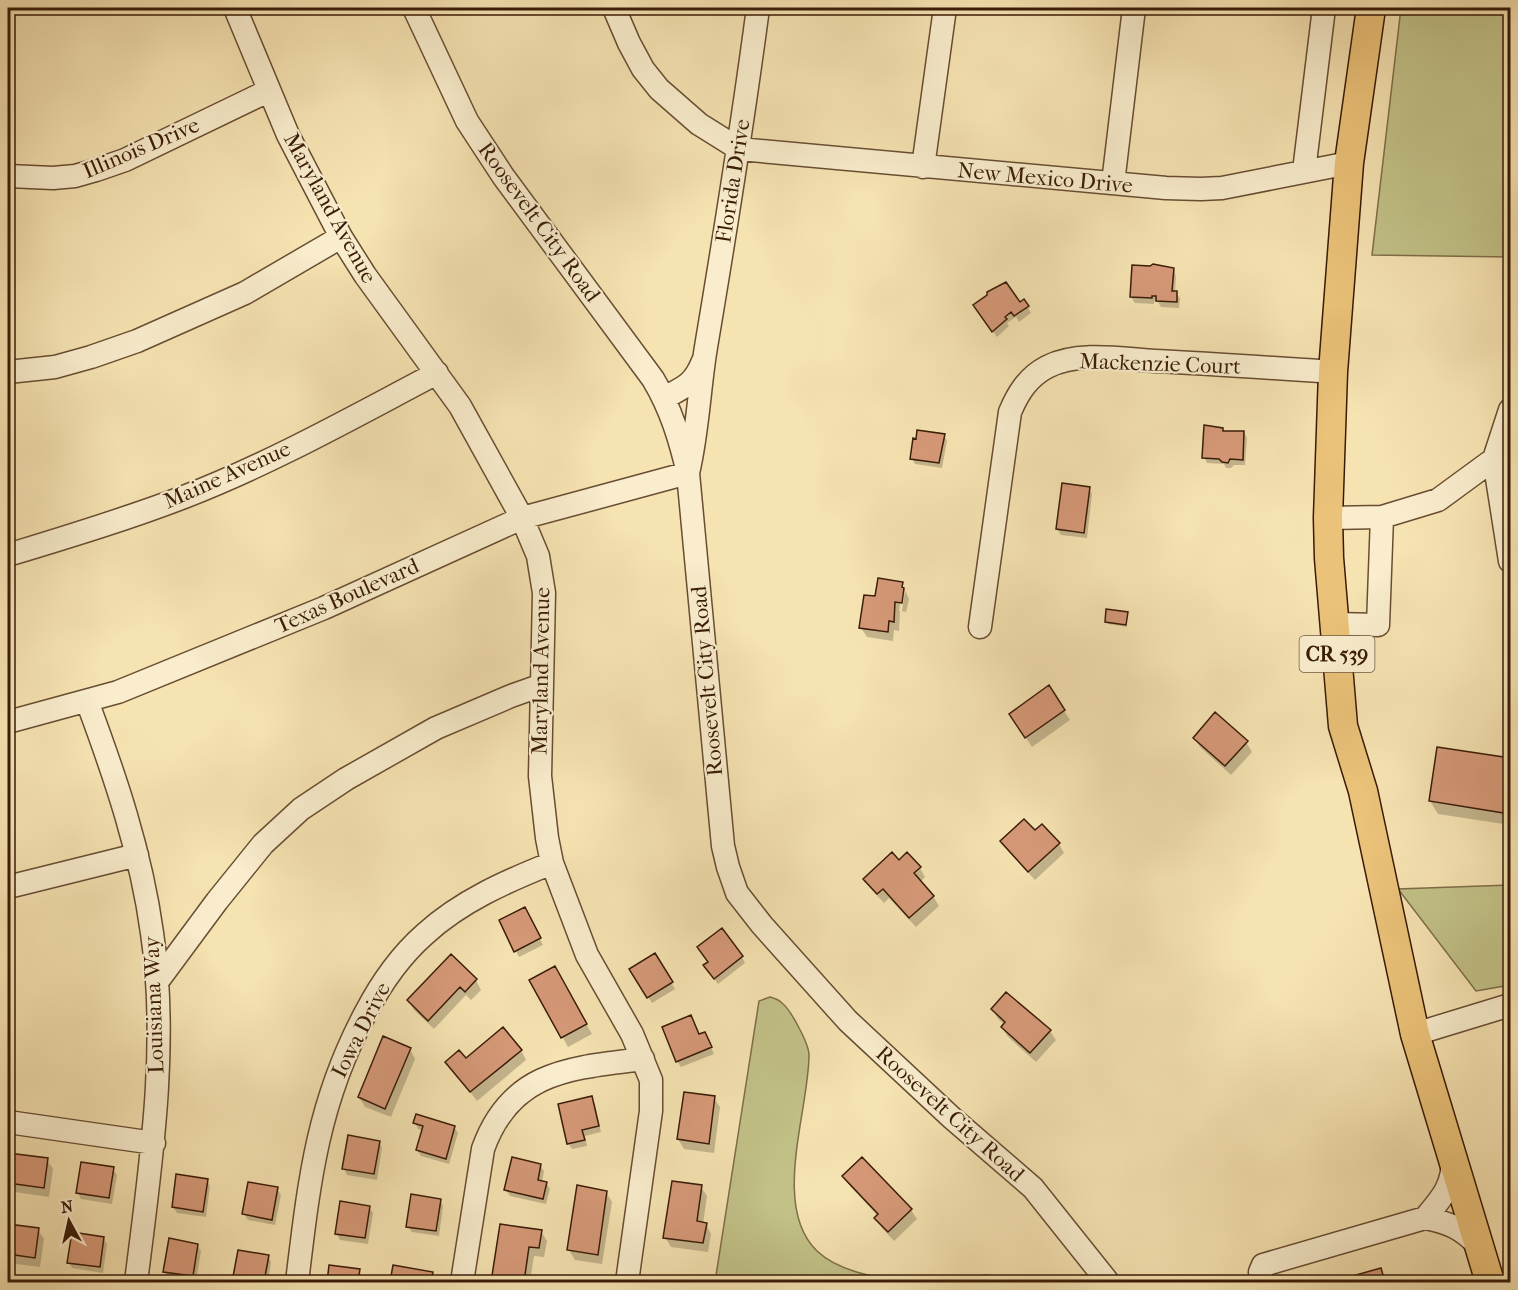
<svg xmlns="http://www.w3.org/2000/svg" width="1518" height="1290" viewBox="0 0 1518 1290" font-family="'IM FELL French Canon',serif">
  <rect width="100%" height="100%" fill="#f6e3b2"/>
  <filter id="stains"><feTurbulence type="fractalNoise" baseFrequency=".00333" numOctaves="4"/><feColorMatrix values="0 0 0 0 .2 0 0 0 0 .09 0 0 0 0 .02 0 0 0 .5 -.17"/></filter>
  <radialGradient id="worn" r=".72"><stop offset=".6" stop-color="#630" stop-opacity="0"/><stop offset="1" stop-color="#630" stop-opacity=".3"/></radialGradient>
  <path fill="#c2c288" stroke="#7e6e48" stroke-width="1.5" d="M1401,8H1510V257L1372,255Z
    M1510,885V985L1476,991L1398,889Z
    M770,997C774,998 779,1000 782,1003C791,1010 809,1044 809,1055C809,1110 771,1207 817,1251C838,1271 874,1277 902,1282H715L759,1001Z
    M985,1275L1019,1278L1027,1282H932Z"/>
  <path fill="#0003" fill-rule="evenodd" d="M1173,269L1176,276L1175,292L1180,298L1179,308L1161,307L1158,302L1154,301V304L1135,303L1131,297Z
    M1024,301L1031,313L1019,322L1016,317L1007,323L1009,326L997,337L979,312L1020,304Z
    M1244,432L1247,438L1245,465H1234L1231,468H1226L1224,464L1207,463L1204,457L1224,433Z
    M944,435L947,441L942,468L915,464L912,458Z
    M1089,488L1092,494L1087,538L1061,535L1057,529Z
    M902,584L909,599L906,612L900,611L899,631L894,630L893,641L867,637L861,628L877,598ZM902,591H905L902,611H899Z
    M1127,613V627L1108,624L1106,621Z
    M1064,711L1070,720L1032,747L1017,724Z
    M1195,738L1246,742L1252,752L1231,775L1200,747Z
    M1439,749L1510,760V825L1438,814L1430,801Z
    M1035,832L1059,844L1064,853L1035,880L1008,851L1002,841Z
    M899,862L920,868L925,877L920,882L933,896L939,906L916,927L889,898L884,903L870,888L865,879Z
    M528,915L543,945L519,957L501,921Z
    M655,955L675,989L652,1003L631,970Z
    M742,957L745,963L718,984L709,972Z
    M554,968L592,1034L568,1047L531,981Z
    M476,980L481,990L471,1000L466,995L434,1029L414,1010L409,1000Z
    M993,1009L1050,1031L1056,1040L1036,1062L1008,1037L1002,1027L1005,1025L998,1019Z
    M699,1036L708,1040L714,1054L681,1067L677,1061Z
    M410,1049L415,1059L391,1117L365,1107L359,1097Z
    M521,1050L526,1060L477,1101L447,1062Z
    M591,1098L595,1104L601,1132L585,1136L587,1146L572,1149L568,1143Z
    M714,1098L720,1107L714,1153L684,1149L678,1139Z
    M415,1123L454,1127L458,1133L449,1164L421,1156L417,1150L423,1131L418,1129Z
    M379,1142L382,1148L377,1180L347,1175L344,1169Z
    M8,1154L47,1160L53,1169L49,1197L8,1191Z
    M540,1165L544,1171L542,1182L546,1183L550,1189L546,1204L510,1196L506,1190Z
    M113,1169L117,1175L112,1204L81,1199L78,1193Z
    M844,1177L911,1210L917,1219L894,1241L882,1228L876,1218L878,1216L850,1186Z
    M207,1180L210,1186L206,1217L177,1213L173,1207Z
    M701,1187L707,1196L703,1224H706L711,1234L708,1252L671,1247L665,1237Z
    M277,1189L281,1195L275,1225L248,1220L244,1214Z
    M606,1192L612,1202L602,1264L575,1260L569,1250Z
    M440,1200L443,1206L439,1236L412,1232L408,1226Z
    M369,1207L373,1213L368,1244L340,1240L337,1234Z
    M8,1225L38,1230L44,1239L40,1267L8,1263Z
    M501,1225L541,1231L547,1241L544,1257L534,1256L530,1282H493Z
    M103,1238L107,1244L103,1273L72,1268L69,1262Z
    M197,1245L201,1251L196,1282L168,1277L164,1271Z
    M239,1252L268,1256L271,1262L268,1282H234Z
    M331,1267L359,1271L362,1277L361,1282H328Z
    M394,1267L432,1273L435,1282H391Z
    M1380,1270L1388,1282H1336Z"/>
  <path fill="#d69978" stroke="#391b07" stroke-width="1.5" d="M1153,264L1174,268L1172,291H1177V302L1156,301V296H1152V298L1130,297L1132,265L1150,266Z
    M1006,282L1020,302L1024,299L1029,306L1014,316L1011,312L1005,317L1007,319L992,332L973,305L987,295V292Z
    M1204,425L1223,428V431H1244L1243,460L1230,459L1228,463L1222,462L1219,459L1202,458Z
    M917,430L945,434L939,463L910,459L913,438L916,439Z
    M1062,483L1090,487L1084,533L1056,529Z
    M878,578L903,582L902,587L904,588L902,603L895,602L894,622L889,621L888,632L859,628L864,595L875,596Z
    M1106,609L1128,612L1126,625L1105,622Z
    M1049,685L1065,710L1025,738L1009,714Z
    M1215,712L1248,741L1225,766L1193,738Z
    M1437,747L1510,758V814L1429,801Z
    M1024,819L1035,830L1042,824L1060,843L1028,872L1000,841Z
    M892,852L899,860L907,852L921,867L914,873L934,896L909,918L883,889L877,894L863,879Z
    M525,907L541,938L514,952L499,920Z
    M722,928L743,956L714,979L703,965L708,962L697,947Z
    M655,953L673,982L647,998L629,969Z
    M451,954L477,979L465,992L460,987L428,1021L407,1000Z
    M555,966L587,1024L561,1038L529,980Z
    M1006,992L1051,1030L1030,1053L1001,1027L1005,1022L991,1009Z
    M691,1015L699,1034L705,1032L712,1047L676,1062L662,1027Z
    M503,1027L522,1050L470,1092L445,1062L459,1050L466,1058Z
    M383,1036L411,1048L385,1109L358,1097Z
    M684,1092L715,1096L709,1144L677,1139Z
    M592,1096L599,1126L582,1130L585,1140L567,1144L558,1104Z
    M416,1114L455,1126L446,1159L416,1150L423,1126L413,1123Z
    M348,1135L380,1141L374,1174L342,1169Z
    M8,1153L48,1158L44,1188L8,1183Z
    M512,1157L541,1164L538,1180L547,1182L543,1199L504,1190Z
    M862,1157L912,1209L888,1232L874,1218L878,1214L842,1176Z
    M81,1162L114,1167L109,1198L76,1193Z
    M176,1174L208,1179L203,1212L172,1207Z
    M672,1181L702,1185L697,1221L707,1223L703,1243L663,1238Z
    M248,1182L278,1187L272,1220L242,1214Z
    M577,1185L607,1191L598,1255L567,1250Z
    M411,1194L441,1199L436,1231L406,1227Z
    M340,1201L370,1206L365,1238L335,1234Z
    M8,1224L39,1228L35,1258L8,1254Z
    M500,1224L542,1230L539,1248L529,1247L524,1282H491Z
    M72,1232L104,1237L100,1267L67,1263Z
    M169,1238L198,1244L193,1276L163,1272Z
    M238,1250L269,1255L264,1282H232Z
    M329,1265L360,1269L358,1282H327Z
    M393,1265L433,1272L431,1282H390Z
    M1381,1268L1385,1282H1331Z
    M658,1277L689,1282H657Z"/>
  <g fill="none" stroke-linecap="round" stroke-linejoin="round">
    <g stroke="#684d32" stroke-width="25">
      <path id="minor" d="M235,8L288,135L341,237L365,275L460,406L522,518L538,556L544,593L540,776L547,838L552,863L587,955L632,1034L651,1080V1111L627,1282
        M414,8L467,121L503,176L653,379C671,409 680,439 688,473L723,846L728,867L737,893L762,925L848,1021L952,1118L1033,1188L1108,1282
        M614,8L629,43L643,69L659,89L699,124L739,149L1166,188L1201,189L1222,188L1349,163
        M923,167L945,8
        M1304,171L1324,8
        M8,176L53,178L75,176L96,170L125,160L268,91
        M1113,183L1134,8
        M8,372L55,367L91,357L137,341L245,293L341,237
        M664,398C685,387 694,384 703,361
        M1510,458L1494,459L1510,561
        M1382,517L1438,500L1494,459L1510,410
        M1328,518L1382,517L1378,625L1335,624
        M8,555C67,537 127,519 184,497C272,463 355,416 437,373
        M980,627L1010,412C1018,393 1028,377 1047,367C1078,351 1122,359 1155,361C1215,364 1274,368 1333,372
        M87,701C115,776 141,852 152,933C169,1046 150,1170 136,1282
        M8,722L118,692L324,608L522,518L688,473C698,431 699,389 706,347C725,234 743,121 758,8
        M8,887L137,855
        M157,982L217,901L263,844L301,809L346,779L436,728L511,696L542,685
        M1415,1034L1510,1005
        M8,1122L154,1143
        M1425,1218C1442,1198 1453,1186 1453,1159
        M297,1282C309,1183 317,1104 365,1014C380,985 400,956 425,934C461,901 507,881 552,863
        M462,1282L483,1149C511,1070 572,1068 643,1059
        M1263,1282L1260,1272L1263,1265L1425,1218C1450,1223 1461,1228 1480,1247"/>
    </g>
    <g stroke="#391b07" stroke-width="31">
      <path id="major" d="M1371,8L1349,163L1333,372L1328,518L1329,558L1343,726L1363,791L1415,1034L1490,1282"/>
    </g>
    <use href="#minor" stroke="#f9edcd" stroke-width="22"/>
    <use href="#major" stroke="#ebc279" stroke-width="28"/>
  </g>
  <g text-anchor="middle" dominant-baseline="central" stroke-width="4.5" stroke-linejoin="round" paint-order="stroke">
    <rect fill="#f9edcd" stroke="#735a42" stroke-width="1.5" x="1299.5" y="636" width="75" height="36" rx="4.5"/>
    <g font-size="21" font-weight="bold" fill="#391b07">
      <text x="1337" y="654">CR 539</text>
    </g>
    <g font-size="22" fill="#391b07" stroke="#f9edcd">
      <text transform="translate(141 148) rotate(-23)">Illinois Drive</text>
      <text transform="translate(1045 178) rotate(5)">New Mexico Drive</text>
      <text transform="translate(733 181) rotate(-81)">Florida Drive</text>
      <text transform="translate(330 208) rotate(61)">Maryland Avenue</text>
      <text transform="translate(539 222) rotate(54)">Roosevelt City Road</text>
      <text transform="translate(1160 364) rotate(2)">Mackenzie Court</text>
      <text transform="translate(227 475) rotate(-24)">Maine Avenue</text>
      <text transform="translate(347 596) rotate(-24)">Texas Boulevard</text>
      <text transform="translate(541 671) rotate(-89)">Maryland Avenue</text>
      <text transform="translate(707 681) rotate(-95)">Roosevelt City Road</text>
      <text transform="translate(154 1005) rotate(-92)">Louisiana Way</text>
      <text transform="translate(361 1030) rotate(-63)">Iowa Drive</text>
      <text transform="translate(950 1114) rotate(42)">Roosevelt City Road</text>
    </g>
  </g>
  <rect width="1518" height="1290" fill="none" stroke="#f6e3b2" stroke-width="30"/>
  <rect x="9" y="9" width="1500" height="1272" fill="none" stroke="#391b07" stroke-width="3"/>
  <rect x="15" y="15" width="1488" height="1260" fill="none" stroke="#391b07" stroke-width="1.5"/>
  <g transform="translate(69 1221) rotate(352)" stroke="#f9edcd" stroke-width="4.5" paint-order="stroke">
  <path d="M0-4.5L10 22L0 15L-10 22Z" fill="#391b07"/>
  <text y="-9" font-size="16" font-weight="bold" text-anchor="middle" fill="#391b07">N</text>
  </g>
  <rect width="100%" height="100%" filter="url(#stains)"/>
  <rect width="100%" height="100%" fill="url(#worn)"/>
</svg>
